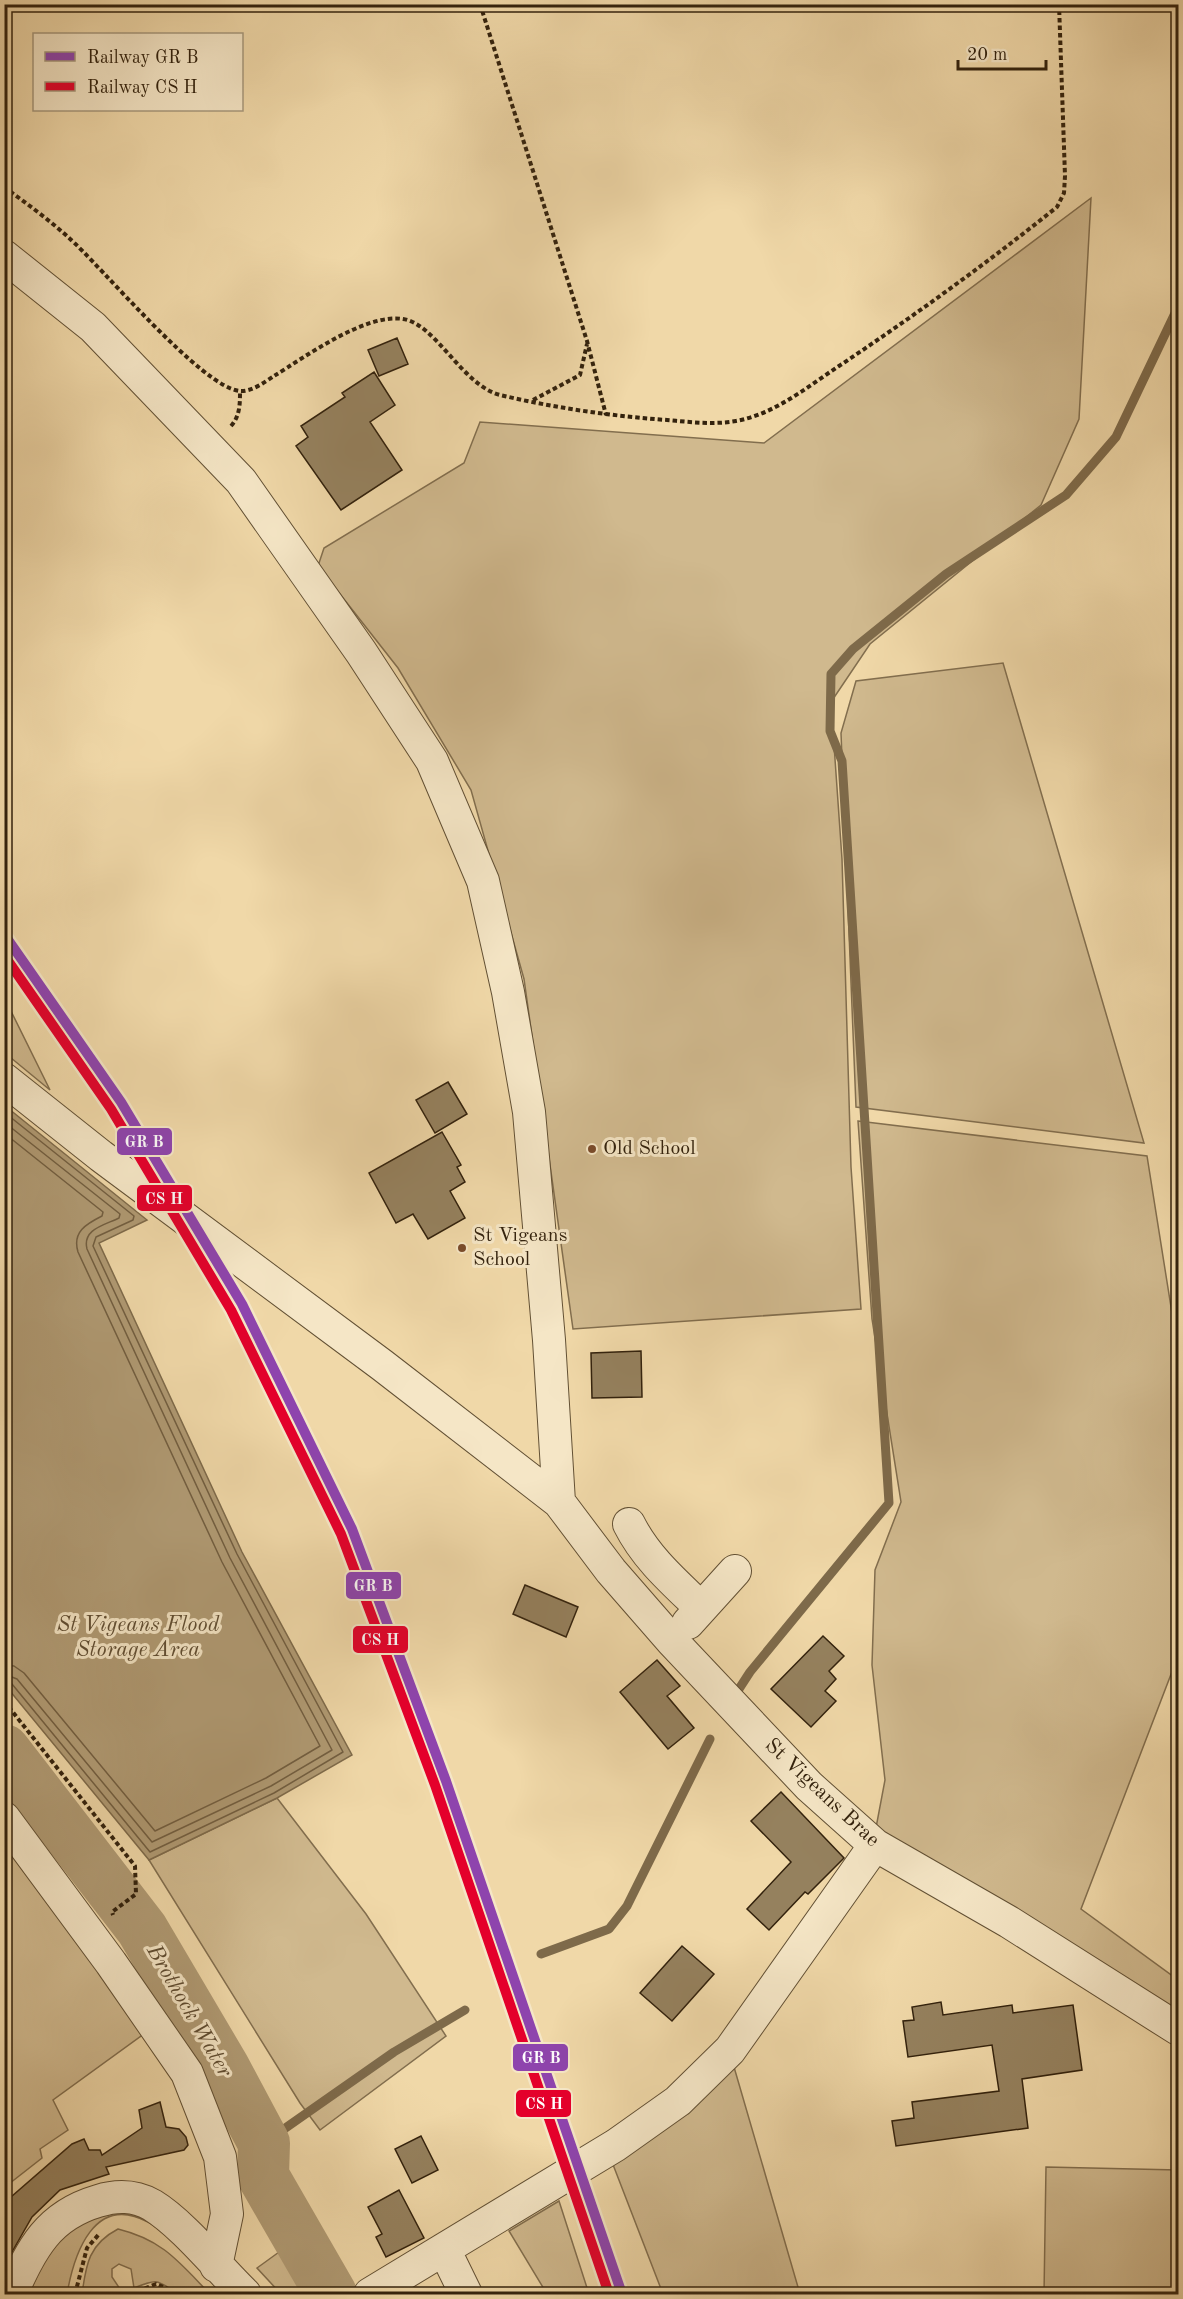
<svg xmlns="http://www.w3.org/2000/svg" width="1183" height="2299" viewBox="0 0 1183 2299" font-family="'Old Standard TT',serif">
  <rect width="100%" height="100%" fill="#f0d8a8"/>
  <filter id="stains"><feTurbulence type="fractalNoise" baseFrequency=".00333" numOctaves="4"/><feColorMatrix values="0 0 0 0 .2 0 0 0 0 .09 0 0 0 0 .02 0 0 0 .5 -.17"/></filter>
  <radialGradient id="worn" r=".72"><stop offset=".6" stop-color="#630" stop-opacity="0"/><stop offset="1" stop-color="#630" stop-opacity=".3"/></radialGradient>
  <path fill="#d0b98e" stroke="#826e4e" stroke-width="1.5" d="M1091,198L1079,419L1041,505L870,644L831,702L842,859L851,1167L861,1309L573,1329L524,979L471,790L398,668L318,566L324,548L464,463L480,422L764,443Z
    M1003,663L1144,1143L856,1107L841,733L856,681Z
    M5,999L50,1090L5,1053Z
    M858,1121L1147,1156L1178,1351V1656L1081,1909L1178,1980V2026L875,1833L885,1780L872,1665L875,1570L901,1502L872,1319Z
    M277,1798L366,1914L446,2036L320,2130L300,2103L149,1860Z
    M5,1835L148,2031L53,2100L68,2130L40,2149L42,2158L5,2187Z
    M734,2067L800,2294H663L612,2162Z
    M1046,2167L1178,2170V2294H1044Z
    M559,2201L589,2294H547L509,2231Z
    M116,2209L150,2216L175,2241C166,2235 157,2227 148,2222C94,2193 74,2254 67,2294H29C40,2270 51,2240 76,2225C88,2219 103,2215 116,2209Z
    M118,2229C163,2240 179,2262 210,2294C201,2295 183,2298 177,2293C157,2280 158,2278 134,2288L131,2269L119,2264L112,2269V2277L122,2292L82,2294C86,2264 89,2244 118,2229Z
    M286,2247L319,2294H281L257,2268Z"/>
  <path fill="#b09a73" stroke="#7e6a4a" stroke-width="1.5" d="M4,1105L147,1220L99,1243L242,1552L352,1755L277,1798L149,1860L5,1685Z"/>
  <g fill="none" stroke-linecap="round" stroke-linejoin="round">
    <path stroke="#725e40" stroke-width="1.5" d="M4,1112L134,1216L133,1220L96,1237L93,1246L237,1554L343,1752L274,1793L150,1852L12,1684L4,1682
      M4,1122L120,1214L119,1218C105,1225 82,1229 87,1249L230,1558L332,1750L271,1786L152,1842L17,1679L4,1674
      M4,1133L103,1212L102,1216C86,1224 72,1232 78,1252L222,1562L320,1746L266,1778L155,1831L24,1673L14,1666L4,1665"/>
    <path stroke="#7e6a4a" stroke-width="9" d="M737,1692L750,1672L889,1503L842,761L830,731L831,674L853,649L946,574L1066,495L1116,437L1178,307
      M541,1954L609,1929L627,1906L710,1739
      M264,2143L394,2052L465,2010"/>
    <path stroke="#b09a73" stroke-width="52" d="M4,1750L142,1929L224,2068L264,2143L263,2176L331,2294"/>
  </g>
  <path fill="#95815e" stroke="#33220d" stroke-width="1.5" d="M397,338L408,364L379,376L368,350Z
    M374,372L395,405L370,422L402,470L341,510L296,446L308,437L301,426L345,397L342,393Z
    M448,1082L467,1114L435,1133L416,1100Z
    M442,1132L461,1165L457,1167L465,1182L450,1191L465,1218L428,1239L413,1214L396,1223L369,1173Z
    M641,1351L642,1397L592,1398L591,1353Z
    M525,1585L578,1607L566,1637L513,1614Z
    M823,1636L844,1656L829,1671L836,1679L825,1691L836,1701L811,1727L771,1689Z
    M657,1660L680,1686L667,1696L694,1728L668,1749L620,1692Z
    M781,1792L844,1858L808,1894L805,1892L769,1930L747,1909L791,1862L751,1821Z
    M682,1946L714,1974L672,2021L640,1993Z
    M941,2002L943,2015L1012,2005L1013,2013L1073,2005L1082,2070L1022,2079L1028,2128L896,2146L892,2121L914,2118L912,2102L999,2091L992,2045L908,2057L903,2021L914,2020L912,2007Z
    M160,2102L166,2127L179,2129L186,2137L188,2145L184,2150L106,2167L109,2174L60,2190L32,2217L4,2266V2210L11,2197L72,2144L84,2139L89,2150H100L102,2155L142,2128L139,2110Z
    M421,2136L438,2170L412,2183L395,2149Z
    M399,2190L424,2238L386,2257L376,2237L382,2234L368,2207Z"/>
  <g fill="none" stroke-linecap="round" stroke-linejoin="round">
    <g stroke="#625034" stroke-width="34">
      <path id="minor" d="M4,256L93,327L241,481L361,652L432,761L483,881L508,992L529,1112L549,1340L559,1502
        M4,1079L101,1156L382,1365L559,1502L611,1571L672,1641L809,1786L875,1845L1009,1922L1178,2029
        M629,1524C646,1558 674,1582 701,1608
        M688,1623L735,1571
        M4,1818L111,1963L187,2073L220,2157L227,2214L216,2266
        M444,2249L466,2294
        M11,2294C32,2249 47,2216 98,2201C117,2195 134,2195 152,2205C183,2224 218,2268 245,2294
        M370,2294L616,2145L678,2101L730,2050L875,1845"/>
    </g>
    <path stroke="#33220d" stroke-width="4" stroke-dasharray="4.5 3" stroke-linecap="butt" d="M480,4L587,341L606,415
      M4,187C26,203 48,219 68,237C101,266 202,388 240,391C251,392 265,382 274,376C305,357 365,313 403,319C436,324 462,385 500,395C555,408 611,416 667,420C690,422 713,425 736,421C775,414 807,387 839,366C914,316 987,263 1057,207L1064,193L1065,176L1059,4
      M533,400L580,375L587,344
      M231,426C240,416 240,404 240,391
      M4,1701L135,1866L136,1894L112,1912L113,1915
      M75,2294L87,2248L100,2233
      M131,2294L156,2284L166,2288L171,2294"/>
    <use href="#minor" stroke="#f5e6c6" stroke-width="32"/>
    <g stroke="#f5e6c6" stroke-width="15">
      <path id="rail-1" d="M4,934L121,1102L242,1304L352,1529L446,1781L622,2294"/>
    </g>
    <g stroke="#f5e6c6" stroke-width="15">
      <path id="rail-2" d="M4,955L111,1109L231,1310L341,1534L435,1785L609,2294"/>
    </g>
    <use href="#rail-1" stroke="#8e44ad" stroke-width="10"/>
    <use href="#rail-2" stroke="#e4002b" stroke-width="10"/>
  </g>
  <g fill="#7a4b2a" stroke="#f5e6c6" stroke-width="2">
    <circle cx="592" cy="1149" r="5"/>
    <circle cx="462" cy="1248" r="5"/>
  </g>
  <g text-anchor="middle" dominant-baseline="central" stroke-width="6" stroke-linejoin="round" paint-order="stroke">
    <g font-size="20" fill="#33220d" stroke="#f5e6c6" text-anchor="start">
      <text x="603" y="1149">Old School</text>
      <text x="473" y="1236">St Vigeans<tspan x="473" dy="24">School</tspan></text>
    </g>
    <g font-size="21" fill="#33220d" stroke="#f5e6c6">
      <text transform="translate(822 1793) rotate(43)">St Vigeans Brae</text>
    </g>
    <g font-size="22" font-style="italic" fill="#5f4c31" stroke="#f5e6c6">
      <text x="138" y="1625">St Vigeans Flood<tspan x="138" dy="25">Storage Area</tspan></text>
      <text transform="translate(189 2011) rotate(60)">Brothock Water</text>
    </g>
  </g>
  <g stroke="#f5e6c6" stroke-width="2">
    <rect x="116" y="1127" width="57" height="29" rx="6" fill="#8e44ad"/>
    <rect x="136" y="1184" width="57" height="28" rx="6" fill="#e4002b"/>
    <rect x="345" y="1571" width="57" height="29" rx="6" fill="#8e44ad"/>
    <rect x="352" y="1625" width="57" height="29" rx="6" fill="#e4002b"/>
    <rect x="512" y="2043" width="57" height="29" rx="6" fill="#8e44ad"/>
    <rect x="515" y="2089" width="57" height="29" rx="6" fill="#e4002b"/>
  </g>
  <g font-size="16" text-anchor="middle" font-weight="bold" fill="#fff">
    <text x="144" y="1147">GR B</text>
    <text x="164" y="1204">CS H</text>
    <text x="373" y="1591">GR B</text>
    <text x="380" y="1645">CS H</text>
    <text x="541" y="2063">GR B</text>
    <text x="544" y="2109">CS H</text>
  </g>
  <rect width="1183" height="2299" fill="none" stroke="#f0d8a8" stroke-width="24"/>
  <rect x="6" y="6" width="1171" height="2287" fill="none" stroke="#33220d" stroke-width="3"/>
  <rect x="12" y="12" width="1159" height="2275" fill="none" stroke="#33220d" stroke-width="1.5"/>
  <rect x="33" y="33" width="210" height="78" fill="#f5e6c6" stroke="#a7987c" stroke-width="1.5"/>
  <rect x="45" y="52" width="30" height="9" fill="#8e44ad" stroke="#a7987c" stroke-width="1.5"/>
  <text x="87" y="63" font-size="18" fill="#33220d">Railway GR B</text>
  <rect x="45" y="82" width="30" height="9" fill="#e4002b" stroke="#a7987c" stroke-width="1.5"/>
  <text x="87" y="93" font-size="18" fill="#33220d">Railway CS H</text>
  <path d="M958 60v9h88v-9" fill="none" stroke="#33220d" stroke-width="3"/>
  <text x="967" y="60" font-size="18" fill="#33220d" stroke="#f5e6c6" stroke-width="4.5" paint-order="stroke">20 m</text>
  <rect width="100%" height="100%" filter="url(#stains)"/>
  <rect width="100%" height="100%" fill="url(#worn)"/>
</svg>
